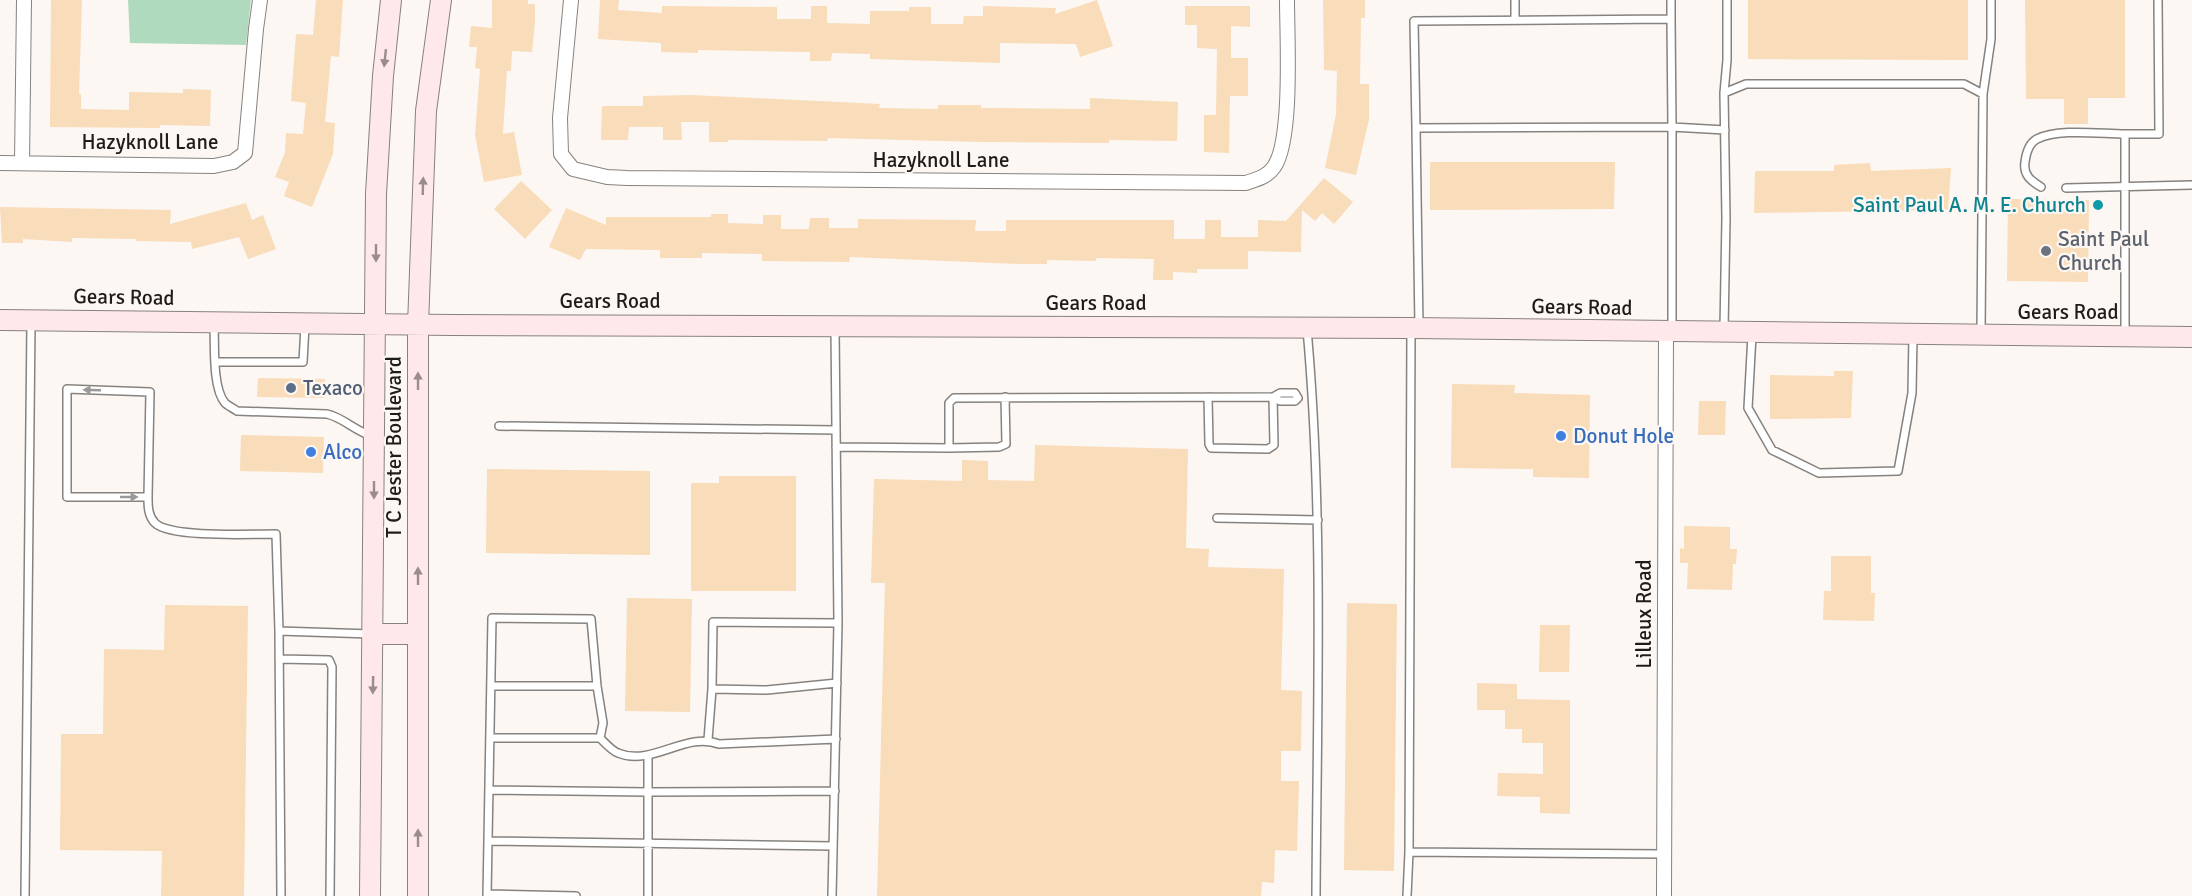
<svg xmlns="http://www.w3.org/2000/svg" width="2192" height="896" viewBox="0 0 2192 896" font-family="Signika,sans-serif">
  <rect width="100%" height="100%" fill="#fcf7f3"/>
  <path fill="#b0dabd" d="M128,0H251L246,45L130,43Z"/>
  <path fill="#f9dcb9" d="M51,0H82L79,94H81V109L129,110V92L183,93V89L211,90L210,126L160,125V128L50,127Z
    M316,0H343L339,57L331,56L325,122L335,123L333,154L312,207L284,196L289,182L275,177L285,152L286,133L303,134L306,103L291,101L296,34L313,35Z
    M492,0H528V4H535V22L532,52L512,51L511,71H507L503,134L514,132L522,175L484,182L475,135L480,69L475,68L477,47H469L471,26L492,28Z
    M600,0H619L618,10L662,13V6L777,7V19H811V6H827V23L870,24V11H909V7H931V24H963L964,16H983V6L1056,8L1055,14L1097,0L1113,46L1080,57L1076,44L1000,43V63L870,59V54L832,53L831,61H810V52L698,50V53L661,52V43L598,39Z
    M1323,0H1365V18H1361L1360,84H1369V120L1356,175L1325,168L1336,114L1337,71L1324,70Z
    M1748,0H1968V60L1748,59Z
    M2025,0H2125V98H2088V124H2064V99H2026Z
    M1185,6H1250V27L1231,26V58H1248V96H1230L1229,153L1204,152V115H1216L1217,49L1197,48V25H1185Z
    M692,95L880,104L879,108L938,109V105H981V108L1090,109V98L1178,102L1177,141L1109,140V143L981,142L828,138L827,141L728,140V142H709V122H681L682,140H663V127H629L628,140H601L602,106H643V96Z
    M1430,162H1615L1614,209L1430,210Z
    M1870,163L1871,171L1951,168L1948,210L1754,213L1755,171H1834V165Z
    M1324,178L1353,202L1334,224L1322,213L1315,221L1302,210L1301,252L1248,251V269H1197V273L1173,272V280H1153L1154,259L1096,258V261L1047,260V264H1019L850,257L849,262L762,261V254L702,253V258H660V250L586,249L580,260L549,247L566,208L606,225V217H711V214H728V223L763,224V215H781V229H809L810,218H829V228H858V219L976,220L975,231H1006V220H1174V239H1205V220H1221V237H1258V220L1286,221Z
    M521,181L552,210L525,239L494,209Z
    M2008,199L2089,200L2088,282L2007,281Z
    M246,203L252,220L263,215L276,249L248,259L239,237L192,249L191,242L136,241V239L72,238V242L23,239V243H2L0,207L171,210L170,224Z
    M1834,371H1853L1851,418L1770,419V375L1834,376Z
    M258,378L325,379L324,398L257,397Z
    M1452,384L1515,385L1514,393L1590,395L1589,478L1533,477V469L1451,468Z
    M1699,401H1726L1725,435H1698Z
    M241,435L324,437L323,473L240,471Z
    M1035,445L1188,449L1186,548L1209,549L1208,567L1284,569L1281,690L1302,691L1301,751H1281V781H1299L1297,851L1275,850L1274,883L1262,882L1261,896H877L885,583H871L874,479L962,481V460L988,461V480L1034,481Z
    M487,469L650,471V555L486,553Z
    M719,476H796V591H691V483H719Z
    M1684,526L1730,527V549H1737L1736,564H1733L1732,590L1687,589L1688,563H1680V548L1684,549Z
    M1831,556H1871V593H1875L1874,621L1823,620L1824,591H1831Z
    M627,598L692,599L690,712L625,711Z
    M1347,603L1397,604L1394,871L1344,870Z
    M165,605L248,606L244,896H161L162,851L60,850L61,734H103L104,649L164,650Z
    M1540,625H1570L1569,672H1539Z
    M1477,683L1517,684V699L1570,700V814L1540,813V797L1497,796L1498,773L1543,774V743H1522V729H1505V710H1477Z"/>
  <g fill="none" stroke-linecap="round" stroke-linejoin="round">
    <g stroke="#86827e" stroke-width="10">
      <path id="lane" d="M1515,0V20
        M1671,19V0
        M1724,93L1727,60V0
        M1983,94L1991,39V0
        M1416,128L1414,21L1671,19L1672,127L1725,130
        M2041,187C2031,181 2023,175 2025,162C2026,154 2029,143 2037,139C2058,128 2101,134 2125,134
        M2066,188L2192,185
        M214,325C215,344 212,388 225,403C228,406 233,408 237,411L327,414C344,418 355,431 372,436
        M1419,327L1416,128L1672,127V328
        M1307,329C1324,517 1317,707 1316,896
        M1724,329L1726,219L1724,93L1746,84H1964L1983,94L1981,333
        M2125,334V134H2159L2158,0
        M1752,335L1748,408L1772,450L1819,473L1898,471L1912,393L1913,335
        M216,362H303L305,326
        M1208,397L1209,444L1211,448L1268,449L1274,445L1273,397
        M499,426L836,430
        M836,447L949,448V403L954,398L1273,397L1280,401H1295L1298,398L1295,393H1280L1273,397
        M949,448L999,447L1006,444L1005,397
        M148,497H67V389L150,392L148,497C148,506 148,516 155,523C170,538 252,534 276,534L279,631
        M1217,518L1318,520
        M279,659L329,660L332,667L330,896
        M491,686H597
        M712,689L767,690L837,683
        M490,738H600C605,743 612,751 618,753C652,767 686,731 719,744L836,739
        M708,740L712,689L713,622L838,623
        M648,757V896
        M489,790L648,792L835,791
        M488,841L833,846
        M1409,852L1411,329
        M487,894L576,896
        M25,896L31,323
        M281,896L279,631L371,634
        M487,896L492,618L591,619L597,686L603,723L600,738
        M832,896L838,623L835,329
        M1407,896L1409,852L1664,854"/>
    </g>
    <g stroke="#86827e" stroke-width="16">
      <path id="street" d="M571,0L560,118L561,154L573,169L607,177L627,178L1246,183C1257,179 1267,177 1274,167C1293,140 1287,36 1287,0
        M0,163L214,166L233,162L245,153L256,29L260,0
        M22,163L24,0
        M1664,896L1666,332"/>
    </g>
    <g stroke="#86827e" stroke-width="22">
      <path id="secondary" d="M0,320L452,325L1411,328L2192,337
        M374,634H418
        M370,896L376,194L383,76L391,0
        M418,896V325L426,111L441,0"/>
    </g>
    <use href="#lane" stroke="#fff" stroke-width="7"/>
    <use href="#street" stroke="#fff" stroke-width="14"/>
    <use href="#secondary" stroke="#ffe8e9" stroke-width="20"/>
  </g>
  <defs><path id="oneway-solid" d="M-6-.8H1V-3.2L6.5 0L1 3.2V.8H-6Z" transform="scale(1.5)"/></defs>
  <g fill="#9a8c8c">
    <use href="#oneway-solid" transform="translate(385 58) rotate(96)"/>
    <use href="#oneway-solid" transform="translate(423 186) rotate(-88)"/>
    <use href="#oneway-solid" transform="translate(376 253) rotate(90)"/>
    <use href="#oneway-solid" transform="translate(418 381) rotate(-90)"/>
    <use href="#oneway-solid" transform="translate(374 490) rotate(90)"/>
    <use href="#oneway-solid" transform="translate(418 576) rotate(-90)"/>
    <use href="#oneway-solid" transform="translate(373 685) rotate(91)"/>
    <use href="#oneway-solid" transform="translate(418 838) rotate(-90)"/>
  </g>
  <g fill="#9a9998">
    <use href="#oneway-solid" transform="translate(92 390) rotate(-178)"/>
    <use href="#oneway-solid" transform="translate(129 497)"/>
  </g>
  <circle fill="#0f9aa8" stroke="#fcf7f3" stroke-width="2" cx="2098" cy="205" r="6"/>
  <circle fill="#6b7280" stroke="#fcf7f3" stroke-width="2" cx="2046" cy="251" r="6"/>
  <circle fill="#5c6f8a" stroke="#fcf7f3" stroke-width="2" cx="291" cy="388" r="6"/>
  <g fill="#3f7fe0" stroke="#fcf7f3" stroke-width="2">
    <circle cx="1561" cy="436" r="6"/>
    <circle cx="311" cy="452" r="6"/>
  </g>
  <g text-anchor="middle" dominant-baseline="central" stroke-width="4.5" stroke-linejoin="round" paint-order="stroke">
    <g font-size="21" fill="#1e1c1b" stroke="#fcf7f3">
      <text x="150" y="142">Hazyknoll Lane</text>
      <text x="941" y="160">Hazyknoll Lane</text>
      <text transform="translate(124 297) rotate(1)">Gears Road</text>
      <text x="610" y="301">Gears Road</text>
      <text x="1096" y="303">Gears Road</text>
      <text transform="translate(1582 307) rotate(1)">Gears Road</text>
      <text x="2068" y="312">Gears Road</text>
      <text transform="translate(394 447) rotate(-90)">T C Jester Boulevard</text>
      <text transform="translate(1644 614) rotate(-90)">Lilleux Road</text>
    </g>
    <g font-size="21" fill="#0d838f" stroke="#fcf7f3" text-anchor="end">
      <text x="2086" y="205">Saint Paul A. M. E. Church</text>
    </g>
    <g font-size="21" fill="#5b616d" stroke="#fcf7f3" text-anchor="start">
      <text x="2058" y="239">Saint Paul<tspan x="2058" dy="24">Church</tspan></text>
    </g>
    <g font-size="21" fill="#4e5e75" stroke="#fcf7f3" text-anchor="start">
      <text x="303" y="388">Texaco</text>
    </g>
    <g font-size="21" fill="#366cbe" stroke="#fcf7f3" text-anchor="start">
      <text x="1573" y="436">Donut Hole</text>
      <text x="323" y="452">Alco</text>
    </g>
  </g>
</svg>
